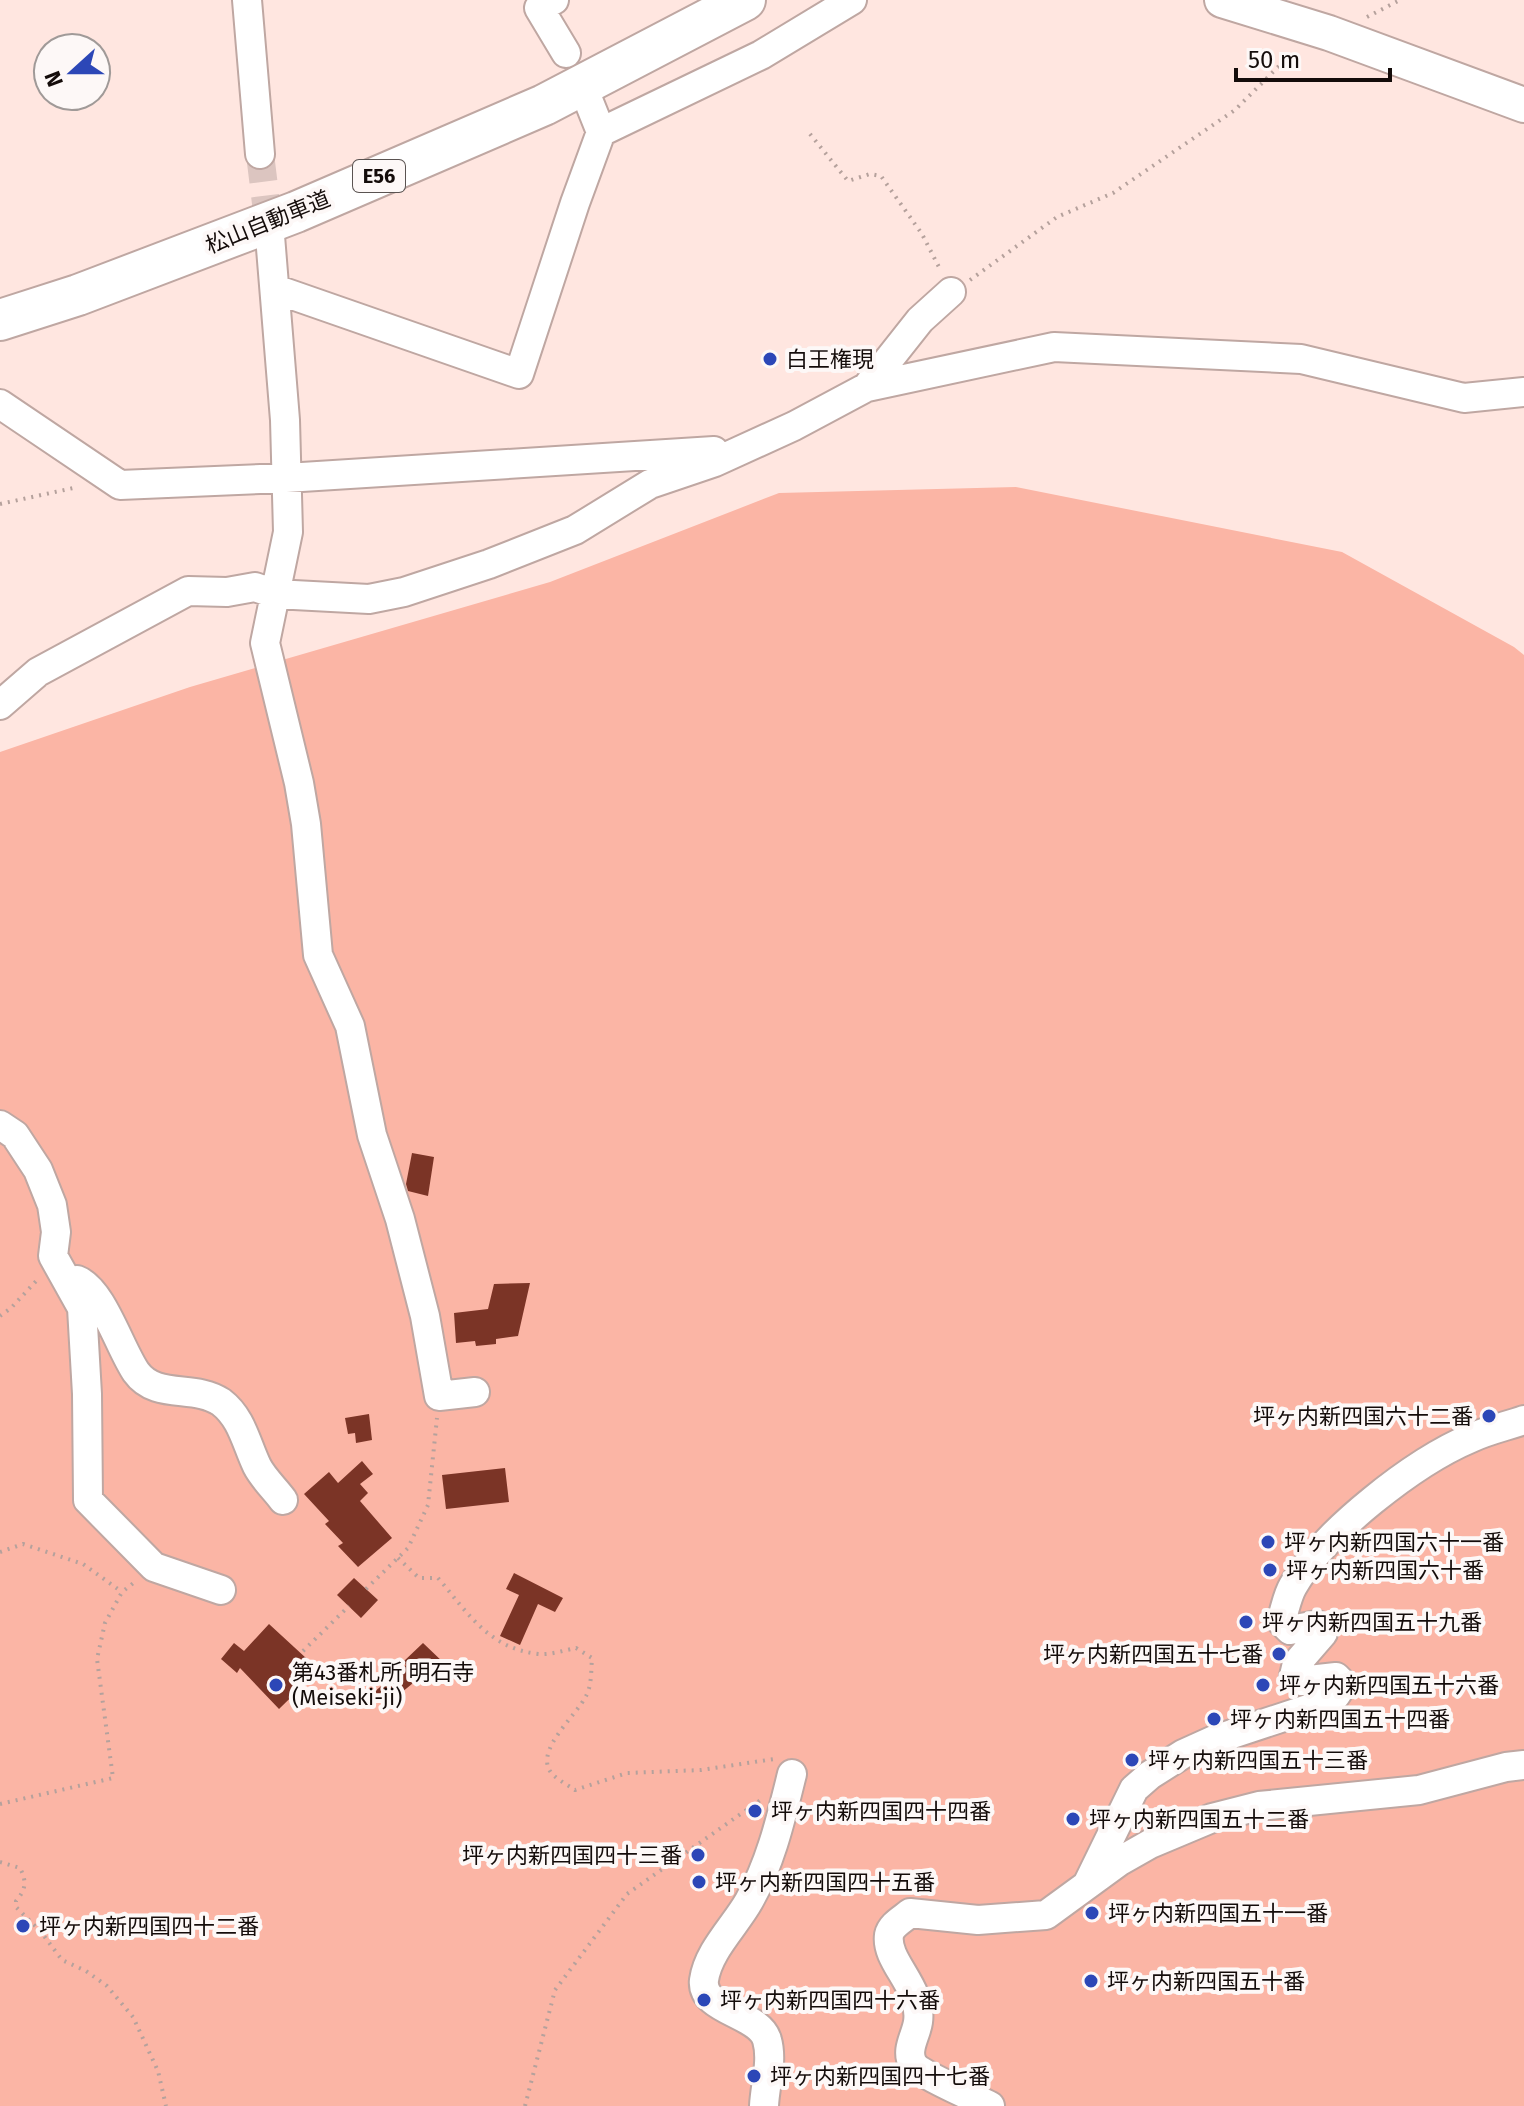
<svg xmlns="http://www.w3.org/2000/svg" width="1524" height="2106" viewBox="0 0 1524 2106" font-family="'Fira Sans','Noto Sans JP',sans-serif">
  <rect width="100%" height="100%" fill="#ffe6e0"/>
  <path fill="#fbb5a5" d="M1016,487L1342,552L1514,647L1524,655V2106H0V752L190,687L550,582L779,493Z"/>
  <path fill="#7b3426" d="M412,1153L434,1157L428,1196L408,1191L406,1184Z
    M530,1283L518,1336L496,1339V1344L476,1346L475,1341L456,1343L454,1313L488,1309L494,1284Z
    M369,1414L372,1440L356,1443L355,1433L348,1434L345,1418Z
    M362,1461L373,1474L360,1484L368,1493L360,1501L392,1538L358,1567L338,1546L343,1543L325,1524L329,1521L304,1494L329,1472L338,1483Z
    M505,1468L509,1502L446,1509L442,1475Z
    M514,1573L563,1598L555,1612L538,1604L520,1645L500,1636L519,1595L506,1589Z
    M354,1578L378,1600L361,1618L337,1595Z
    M269,1624L319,1670L279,1709L240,1668L237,1673L221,1659L234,1643L244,1651Z
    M423,1643L445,1664L423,1684L418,1679L385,1706L373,1693L406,1665L403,1662Z"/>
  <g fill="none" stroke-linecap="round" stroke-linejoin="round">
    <path stroke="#dcc5c0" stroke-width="28" stroke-dasharray="28 14" stroke-linecap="butt" d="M260,154L270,236"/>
    <g stroke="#bfa7a2" stroke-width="32">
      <path id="minor" d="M247,0L260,154
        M554,0L539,8L566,53
        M601,132L761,55L852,0
        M270,236L285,420L288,532L265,643L299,783L306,824L318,955L350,1026L372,1135L400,1219L425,1316L439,1396L475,1392
        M275,289L519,374L575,203L601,132L587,97
        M867,387L920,320L951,292
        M0,404L120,485L286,478L714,451
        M0,705L38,672L188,591L227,592L255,587L275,594L369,599L404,592L489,564L575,530L650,484L715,462L794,426L867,387L1054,347L1301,359L1464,398L1524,392
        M0,1125L15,1135L38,1170L52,1205L56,1232L53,1256L82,1308L87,1394L88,1500L154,1567L221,1590
        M77,1280C102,1289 120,1349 136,1372C156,1400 194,1384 221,1402C242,1418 246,1443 257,1466C263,1478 275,1489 283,1500
        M1088,1883L1134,1789L1150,1775L1183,1754L1214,1740L1323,1704L1336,1695L1343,1684L1336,1677L1300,1681L1294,1676L1297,1663L1323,1633L1317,1625L1290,1630L1281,1621C1285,1610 1287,1596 1293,1586C1324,1532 1414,1462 1471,1438C1488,1430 1507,1426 1524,1420
        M764,2106C765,2084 773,2061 767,2040C760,2013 700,2011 704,1980C708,1951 735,1926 749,1901C771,1862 781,1818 792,1774
        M990,2106C976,2098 919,2074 913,2064C905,2050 916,2036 918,2022C923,1987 885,1962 889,1935C891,1925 903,1919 910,1913L978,1920L1046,1915L1120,1861L1150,1844L1212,1818L1259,1806L1419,1790L1506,1767L1524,1765"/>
    </g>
    <g stroke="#bfa7a2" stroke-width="38">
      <path id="major" d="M1222,0L1329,33L1524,105"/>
    </g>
    <g stroke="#bfa7a2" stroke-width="44">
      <path id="highway" d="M0,320L78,295L296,212L544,105L745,0"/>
    </g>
    <path stroke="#b5a19c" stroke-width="4" stroke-dasharray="2 6" stroke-linecap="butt" d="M1367,17L1400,0
      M810,134L848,181L870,174L881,176L922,234L941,271
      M970,280L1057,217L1113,193L1235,110L1294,51
      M0,504L78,487
      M0,1316L11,1308L39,1278
      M0,1552L23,1544L83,1564L122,1592
      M398,1558L419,1578H438C468,1613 489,1649 539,1654C551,1655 565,1650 576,1648L592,1658C591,1670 592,1685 586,1696C576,1716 536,1749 550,1771C554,1778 568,1785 575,1790L627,1773L701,1770L774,1759
      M366,1589L408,1548L428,1505L437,1418
      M303,1651L349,1606
      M0,1804L113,1778L97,1659L105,1623L122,1592L136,1581
      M0,1862L20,1868C27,1882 26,1889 16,1901V1907L41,1932L62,1960L86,1971L107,1986L133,2017L158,2071L166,2106
      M525,2106L555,1990L627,1894L762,1799"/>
    <use href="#minor" stroke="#fff" stroke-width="28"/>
    <use href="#major" stroke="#fff" stroke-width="34"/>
    <use href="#highway" stroke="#fff" stroke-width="40"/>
  </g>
  <g fill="#2c47b7" stroke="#fdf8f7" stroke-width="3">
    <circle cx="770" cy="359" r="8"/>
    <circle cx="1489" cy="1416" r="8"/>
    <circle cx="1268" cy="1542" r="8"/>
    <circle cx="1270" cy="1570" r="8"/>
    <circle cx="1246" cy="1622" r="8"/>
    <circle cx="1279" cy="1654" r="8"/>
    <circle cx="276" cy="1685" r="8"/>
    <circle cx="1263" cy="1685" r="8"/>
    <circle cx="1214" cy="1719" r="8"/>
    <circle cx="1132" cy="1760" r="8"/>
    <circle cx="755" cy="1811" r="8"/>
    <circle cx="1073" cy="1819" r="8"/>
    <circle cx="698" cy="1855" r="8"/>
    <circle cx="699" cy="1882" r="8"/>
    <circle cx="1092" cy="1913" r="8"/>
    <circle cx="23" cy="1926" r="8"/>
    <circle cx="1091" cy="1981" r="8"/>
    <circle cx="704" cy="2000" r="8"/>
    <circle cx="754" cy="2076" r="8"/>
  </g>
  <g text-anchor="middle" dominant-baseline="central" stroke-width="8" stroke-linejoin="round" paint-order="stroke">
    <rect fill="#fdf8f7" stroke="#5a5351" stroke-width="2" x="353" y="160" width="52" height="32" rx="6"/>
    <g font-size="20" font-weight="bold" fill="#140c0a">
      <text x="379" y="176">E56</text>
    </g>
    <g font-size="22" fill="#140c0a" stroke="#fdf8f7">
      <text transform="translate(268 222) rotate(-22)">松山自動車道</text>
    </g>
    <g font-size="22" fill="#140c0a" stroke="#fdf8f7" text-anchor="start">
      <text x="786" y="359">白王権現</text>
      <text x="1473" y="1416" text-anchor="end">坪ヶ内新四国六十二番</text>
      <text x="1284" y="1542">坪ヶ内新四国六十一番</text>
      <text x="1286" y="1570">坪ヶ内新四国六十番</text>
      <text x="1262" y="1622">坪ヶ内新四国五十九番</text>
      <text x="1263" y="1654" text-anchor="end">坪ヶ内新四国五十七番</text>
      <text x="292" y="1672">第43番札所 明石寺<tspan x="292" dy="25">(Meiseki-ji)</tspan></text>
      <text x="1279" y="1685">坪ヶ内新四国五十六番</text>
      <text x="1230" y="1719">坪ヶ内新四国五十四番</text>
      <text x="1148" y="1760">坪ヶ内新四国五十三番</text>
      <text x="771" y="1811">坪ヶ内新四国四十四番</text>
      <text x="1089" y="1819">坪ヶ内新四国五十二番</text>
      <text x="682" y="1855" text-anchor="end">坪ヶ内新四国四十三番</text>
      <text x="715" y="1882">坪ヶ内新四国四十五番</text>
      <text x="1108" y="1913">坪ヶ内新四国五十一番</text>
      <text x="39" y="1926">坪ヶ内新四国四十二番</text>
      <text x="1107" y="1981">坪ヶ内新四国五十番</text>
      <text x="720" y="2000">坪ヶ内新四国四十六番</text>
      <text x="770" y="2076">坪ヶ内新四国四十七番</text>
    </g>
  </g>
  <g transform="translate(72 72) rotate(249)"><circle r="38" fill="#fdf8f7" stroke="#a09a98" stroke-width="2"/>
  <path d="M0-6L14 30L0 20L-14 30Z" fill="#2c47b7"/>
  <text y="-12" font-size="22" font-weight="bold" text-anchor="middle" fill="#140c0a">N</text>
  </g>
  <path d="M1236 68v12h154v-12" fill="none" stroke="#140c0a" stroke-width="4"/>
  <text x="1248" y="68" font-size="24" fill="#140c0a" stroke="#fdf8f7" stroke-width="6" paint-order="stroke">50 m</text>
</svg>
